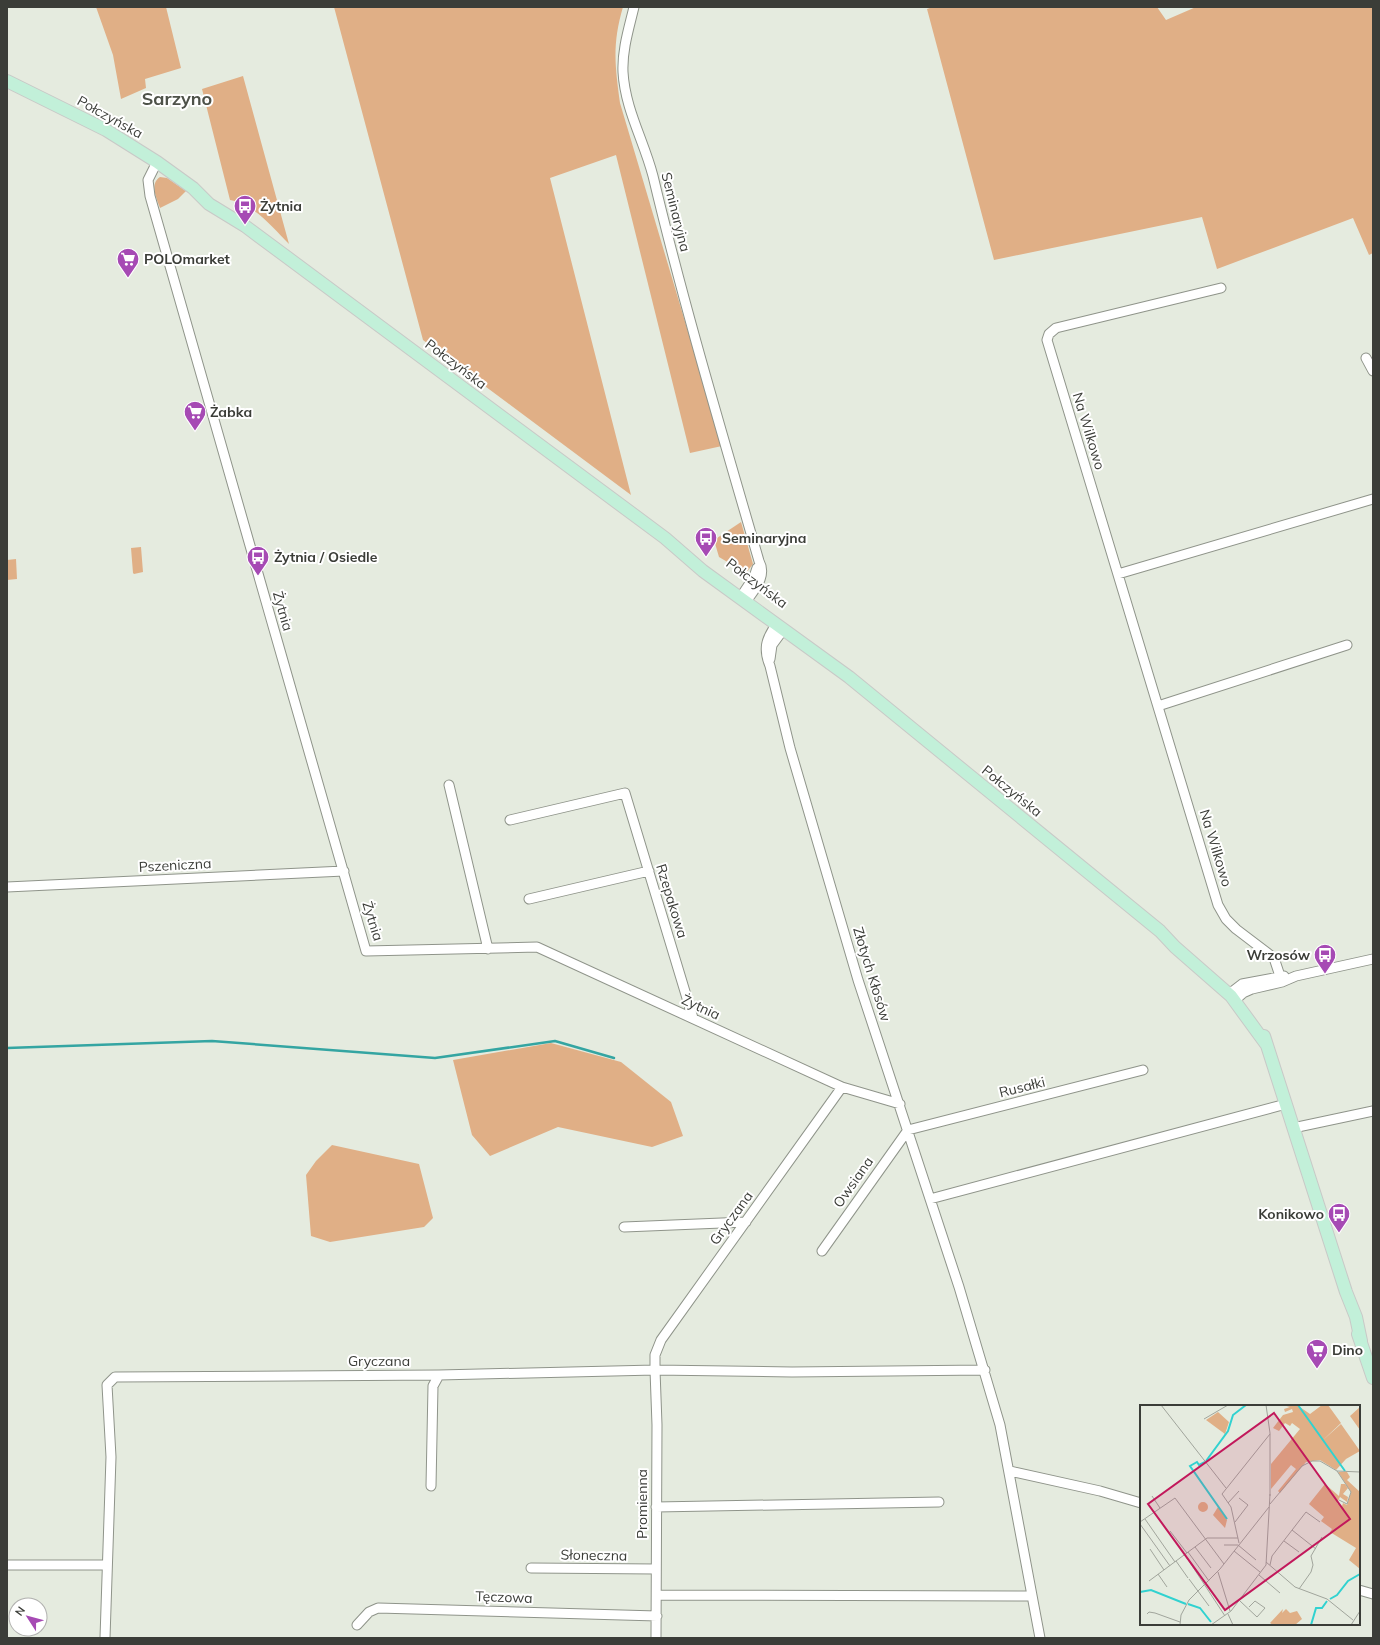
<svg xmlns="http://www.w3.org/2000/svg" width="1380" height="1645" viewBox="0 0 1380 1645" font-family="Mulish,sans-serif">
  <rect width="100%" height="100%" fill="#e5ebdf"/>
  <path fill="#e0af86" d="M96,7H166L181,68L145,79L146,88L121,99L113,55Z
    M334,7H623C612,44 615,66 620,103L722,446L690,453L616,155L550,178L631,495L423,340Z
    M933,7H1157L1166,20L1196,7H1373V253L1369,255L1353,218L1217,269L1202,217L994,260L927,9Z
    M243,76L289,244C272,227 255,205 230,200L202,89Z
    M160,177L167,178L186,191L178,199L160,208C157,199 149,184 160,177Z
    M741,522L753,564L746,573L719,557L714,540Z
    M141,547L143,572L134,574L133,573L131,548Z
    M16,559L17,579L7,580V560Z
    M551,1043L621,1062L671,1102L683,1136L652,1147L558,1127L490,1156L472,1135L453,1060Z
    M332,1145L419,1164L433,1218L424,1227L330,1242L311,1236L306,1175L316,1161Z"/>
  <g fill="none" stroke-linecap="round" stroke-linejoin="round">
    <path stroke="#34a5a2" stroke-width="2.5" d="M7,1048L212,1041L435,1058L555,1041L614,1058"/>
    <g stroke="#8f948a" stroke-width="11">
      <path id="minor" d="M634,7C629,28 622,50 623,72C625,109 644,141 653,176C684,306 722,433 759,561C766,574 758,585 750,596
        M157,162L148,180L150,196L366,951L537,947L842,1087L900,1104
        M1221,288L1056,328L1049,334L1047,340L1218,905L1226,919L1236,929L1274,958L1280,976
        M1366,358L1373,371
        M1118,574L1373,499
        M744,592L754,577L757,568
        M776,625C766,639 763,649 770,666L790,748L858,980L959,1287L1000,1425L1040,1638
        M770,659L772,645L783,630
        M1158,706L1347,645
        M449,785L488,949
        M510,820L625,793L693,1018
        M7,887L344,871
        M529,899L649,871
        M1229,994L1242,984L1284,976
        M1235,1000L1243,993L1252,989L1282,982L1296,976L1373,959
        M1293,1128L1373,1111
        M930,1199L1286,1104
        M624,1227L746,1222
        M822,1251L908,1130L1143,1070
        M1010,1471L1100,1491L1141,1503
        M431,1486L433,1386L439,1375
        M656,1507L939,1502
        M7,1565H107
        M531,1568L656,1569
        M1359,1590L1373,1594
        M657,1595L1032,1596
        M357,1625L369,1612L378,1608L657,1616
        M105,1638L111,1457L107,1385L115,1377L439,1375L655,1370L792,1372L985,1370
        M656,1638L657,1425L655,1370V1355L661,1340L842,1087"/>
    </g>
    <g stroke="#c8c9c7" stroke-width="14">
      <path id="major" d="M7,81L106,130L157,162L193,188L209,204L245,226L665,538L703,571L849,677L1160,931L1175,947L1231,996L1266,1044
        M1264,1036L1346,1292L1356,1317L1361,1341
        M1358,1334L1373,1378"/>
    </g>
    <use href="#minor" stroke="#fff" stroke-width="9"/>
    <use href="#major" stroke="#c2f0d9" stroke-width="12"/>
  </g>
  <defs>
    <g id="bus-pin" transform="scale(1.15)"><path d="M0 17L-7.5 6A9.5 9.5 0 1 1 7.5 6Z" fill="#a64ab4" stroke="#fff"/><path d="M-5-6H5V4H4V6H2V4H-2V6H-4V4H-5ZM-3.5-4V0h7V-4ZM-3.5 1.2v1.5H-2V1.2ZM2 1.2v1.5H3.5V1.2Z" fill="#fff"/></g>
    <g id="supermarket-pin" transform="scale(1.15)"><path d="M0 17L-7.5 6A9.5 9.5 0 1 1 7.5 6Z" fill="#a64ab4" stroke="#fff"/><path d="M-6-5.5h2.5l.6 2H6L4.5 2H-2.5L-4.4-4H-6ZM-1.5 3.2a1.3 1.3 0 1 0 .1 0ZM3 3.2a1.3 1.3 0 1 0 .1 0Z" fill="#fff"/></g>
  </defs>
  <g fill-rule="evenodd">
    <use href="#bus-pin" x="245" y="206"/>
    <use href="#supermarket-pin" x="128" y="259"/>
    <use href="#supermarket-pin" x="195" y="412"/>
    <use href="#bus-pin" x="706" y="538"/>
    <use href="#bus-pin" x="258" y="557"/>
    <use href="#bus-pin" x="1325" y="955"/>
    <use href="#bus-pin" x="1339" y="1214"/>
    <use href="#supermarket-pin" x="1317" y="1350"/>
  </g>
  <g text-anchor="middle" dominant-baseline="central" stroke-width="4" stroke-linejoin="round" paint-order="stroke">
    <g font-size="14" fill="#3b3d38" stroke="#fff">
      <text transform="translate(110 117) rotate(29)">Połczyńska</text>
      <text transform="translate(676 212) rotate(76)">Seminaryjna</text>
      <text transform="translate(456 364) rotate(37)">Połczyńska</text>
      <text transform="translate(1089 431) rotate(73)">Na Wilkowo</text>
      <text transform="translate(757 583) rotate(37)">Połczyńska</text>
      <text transform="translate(283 611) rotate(74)">Żytnia</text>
      <text transform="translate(1012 791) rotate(39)">Połczyńska</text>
      <text transform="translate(1216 848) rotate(73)">Na Wilkowo</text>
      <text transform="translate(175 865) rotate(-3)">Pszeniczna</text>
      <text transform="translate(672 901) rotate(73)">Rzepakowa</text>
      <text transform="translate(373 921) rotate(73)">Żytnia</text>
      <text transform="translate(872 974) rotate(73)">Złotych Kłosów</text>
      <text transform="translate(701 1007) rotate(25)">Żytnia</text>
      <text transform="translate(1022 1087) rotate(-14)">Rusałki</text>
      <text transform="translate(853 1182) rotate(-55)">Owsiana</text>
      <text transform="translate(731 1218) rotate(-54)">Gryczana</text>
      <text x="379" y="1361">Gryczana</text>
      <text transform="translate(642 1504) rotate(-90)">Promienna</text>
      <text transform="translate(594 1555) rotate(1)">Słoneczna</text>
      <text transform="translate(504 1597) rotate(2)">Tęczowa</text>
    </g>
    <g font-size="14" font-weight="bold" fill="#3b3d38" stroke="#fff" text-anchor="start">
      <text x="260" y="206">Żytnia</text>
      <text x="144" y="259">POLOmarket</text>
      <text x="210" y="412">Żabka</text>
      <text x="722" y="538">Seminaryjna</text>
      <text x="274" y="557">Żytnia / Osiedle</text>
      <text x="1310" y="955" text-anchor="end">Wrzosów</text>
      <text x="1324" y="1214" text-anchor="end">Konikowo</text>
      <text x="1332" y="1350">Dino</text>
    </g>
    <g font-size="18" font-weight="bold" fill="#4e5249" stroke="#fff">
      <text x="177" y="98">Sarzyno</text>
    </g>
  </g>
  <g transform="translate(1140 1405)">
    <rect width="220" height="220" fill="#e5ebdf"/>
    <path d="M143,0H157L170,9L182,0H188L201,18L182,36L201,19L220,46L206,54L196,65L180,55L166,57L140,88L138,86L156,64L151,60L131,84V59L160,24L152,18L150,21L145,18L139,26L133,23L143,10L153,7L152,4L145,7L144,4L150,2ZM220,2V25L210,11ZM78,7L89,17L85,29L66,15ZM198,67H207L210,72L207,75L220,87V164L209,155L216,143L190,127L192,124L181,116L184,112L169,99L185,79L199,91L201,79H205L208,83L203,89L208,92L207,97L200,92L197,98L202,101L203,98L207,100L211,87ZM58 102a5 5 0 1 1 10 0a5 5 0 1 1-10 0ZM78,102L87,115L85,123L73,110ZM143,204L142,208L146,204L150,208L157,206L162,214L155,220H133L130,218Z" fill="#e0af86"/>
    <path fill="none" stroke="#31d2d0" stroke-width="2" d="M158,0L205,66M66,56L88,26L93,10L106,0M65,57L59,60L57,57L50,61L87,114M0,187L11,185L46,199M190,194L197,190L208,176L220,169M48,199L60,203L71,217M171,220L176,203H182L187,196"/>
    <path fill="none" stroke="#a1a59c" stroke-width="1" d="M21,0L86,83M126,0L130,28V91M64,14L88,0M197,66L211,87L207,99L199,95M12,91L20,103M88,98L99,86M130,99L162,61L172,56H180L197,66L220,67M5,114L35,157M0,117L35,93L84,159M95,117L108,100L99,93M0,119L30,161M152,125L176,144M30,126L47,148M144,136L159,147M99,138L91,102L82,89L130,29M84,140H98L116,155M55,142L71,163M10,144L24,165M94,146L120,167M48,147L69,176M45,150L85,211M36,156L48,173M126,157L155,182L187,194L213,215M130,160L132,151L166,107L180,117M78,167L90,206M18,169L27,182M119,170L140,188M49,174L69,201M9,176L67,133H98M159,184L171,167L173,160L171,151L182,132M100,196L117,212L125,203L115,196L109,202M7,209L9,207L15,208L40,217M88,209L93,220M40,220L41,210L49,195L80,164L129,102M71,220L91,206L126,160L130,89M211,220L220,206"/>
    <path fill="#c2185b" fill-opacity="0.15" stroke="#c2185b" stroke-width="2" d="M134,8L210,114L85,205L8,99Z"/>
    <rect width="220" height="220" fill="none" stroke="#3b3d38" stroke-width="2"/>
  </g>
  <rect width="1380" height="1645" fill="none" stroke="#3b3d38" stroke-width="16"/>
  <g transform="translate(28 1617) rotate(306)"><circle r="19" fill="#ffffff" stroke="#b1b1af"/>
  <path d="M0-3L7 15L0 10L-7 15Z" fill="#a64ab4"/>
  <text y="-6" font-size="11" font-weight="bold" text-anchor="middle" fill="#3b3d38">N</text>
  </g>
</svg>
